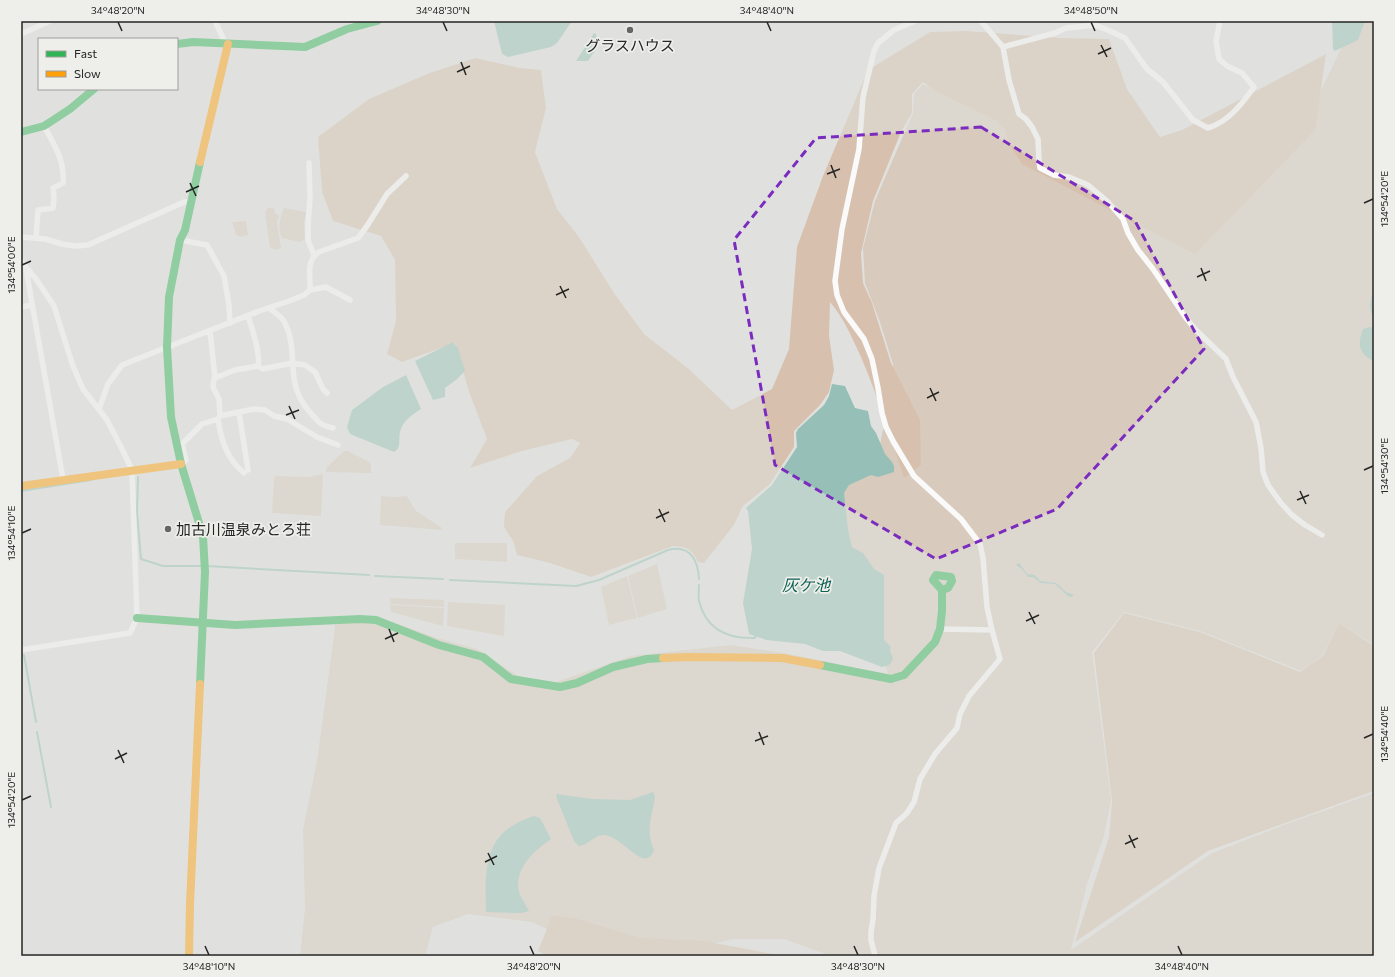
<svg xmlns="http://www.w3.org/2000/svg" width="1395" height="977" viewBox="0 0 1395 977" font-family="Commissioner,'Noto Sans JP',sans-serif">
  <rect width="100%" height="100%" fill="#e0e1de"/>
  <path fill="#d8cabc" d="M1354,21H1374V645L1339,623L1322,656L1301,671L1200,631L1124,612L1092,652L1111,800L1104,836L1087,884L1071,950L1212,853L1292,822L1374,793V956H831L784,939H734L683,950L570,940L532,922L468,914L433,927L425,956H300L305,909L303,829L317,761L334,635L335,624C353,624 380,618 394,633L398,624L437,638L477,649L518,676L553,683L631,656L731,645L784,653L888,674L850,551L840,490L876,464L892,386L893,364L880,322L865,283L863,248L875,201L913,113L914,94L923,84L1009,120L1045,165L1307,120Z
    M268,208H274L275,213L279,216L277,222L281,248L277,250L270,248L265,212Z
    M284,208L306,212L304,223L305,239L300,242L282,238C277,229 280,218 284,208Z
    M246,221L248,235L241,237L236,235L232,222Z
    M344,451H348L369,462L371,464V473L326,472L327,467Z
    M323,474L321,516L272,513L274,478L275,476L309,477Z
    M381,496L395,497L407,496L416,511L441,527L442,530L380,525Z
    M455,543H507V562L455,559Z
    M657,564L667,609L638,618L628,576Z
    M627,576L637,618L609,625L601,587Z
    M390,598L444,600V607L390,604Z
    M448,602L505,605L504,636L447,626Z
    M390,605L444,608L443,626L391,612Z"/>
  <path fill="#d7c1ae" d="M966,31L1060,38L1109,39L1127,89L1160,137L1182,130L1326,54L1315,130L1195,254L1022,164L1008,142L1005,130L997,121L938,92L923,82L912,94V113L901,132L873,201L861,253L863,283L872,303L891,363L920,420L921,465L904,478C891,437 878,397 861,357C852,338 844,318 830,302L829,336L834,370L829,392L820,405L794,431V447L770,484L743,506L734,525L704,563L698,562C692,549 687,547 673,546L591,577L550,563L517,555L513,541L504,527L505,512L537,476L570,458L580,443L572,439L522,451L470,468L487,439L469,392L455,343L402,362L387,354L396,321L395,260L381,236L333,221L322,192L318,137L369,99L427,74L475,58L520,68L541,70L546,108L535,152L557,209L579,237L614,293L644,334L689,369L732,410L772,389L789,349L797,247L823,176L868,70L930,32Z
    M1124,613L1200,632L1300,672L1323,656L1339,623L1374,646V791L1208,851L1075,942L1109,837L1112,801L1094,653Z
    M552,916L574,918L641,938L704,941L784,956H546L538,951Z"/>
  <path fill="#96c0b7" d="M494,21H572L557,43L551,47L508,57L502,54Z
    M1332,21H1365L1358,40L1335,51L1333,49Z
    M594,33L596,34L598,46L588,61H576Z
    M1374,291V318C1368,310 1370,299 1374,291Z
    M1370,327L1374,328V361C1359,355 1357,344 1363,329Z
    M453,342L458,348L465,371L456,380L445,388V397L433,400L415,361Z
    M406,375L421,409C413,414 404,420 401,429C397,438 403,447 394,452L350,434L347,427L352,410L383,387Z
    M832,384L845,386L855,408L868,411L871,426L876,433L885,454L892,462L894,466V472L878,477L871,475L849,485L844,493L848,530L852,547L863,553L874,569L884,575V640L891,647L890,651L893,658C891,664 889,666 882,667L840,651H823L805,644L766,640L749,634L743,603L752,549L748,511L746,508L772,485L797,447L796,433L798,429L824,405L829,396Z
    M1019,563L1027,574L1035,575L1040,581L1056,583L1066,592L1074,595L1071,597L1068,596L1055,584L1041,583L1033,577H1028L1022,569L1016,565Z
    M653,792L655,796C652,818 645,829 654,850C644,876 622,833 602,835C594,836 588,845 579,846L574,841L557,799L556,794L592,799L630,800Z
    M534,816L540,818L551,839C534,851 514,868 519,892C521,898 526,905 529,911L521,913L486,912C485,867 483,832 534,816Z"/>
  <g fill="none" stroke-linecap="round" stroke-linejoin="round">
    <path stroke="#96c0b7" stroke-width="2" d="M138,477L137,512L141,559L163,566H202
      M21,491L91,480
      M206,566L369,575
      M375,576L443,579
      M450,580L576,586L599,580L668,550C690,544 698,560 699,579
      M699,585C699,590 698,596 699,601C706,629 727,639 755,638L756,635
      M21,637L22,644
      M24,655L36,722
      M37,732L51,807"/>
    <path stroke="#fafafa" stroke-width="5.5" d="M215,21L223,38L224,44
      M915,21L894,30L878,43L874,51L863,97L859,149L842,229L835,281L837,295L844,312L864,339L872,359L878,388L882,413L886,427L893,441L914,476L961,519L980,544L983,558L987,607L992,630
      M981,21L1003,47L1009,80L1019,114L1026,119L1032,127L1038,139L1039,161L1040,168L1054,175L1069,177L1088,185L1107,201L1123,219L1128,233L1138,250L1153,269L1186,318L1195,329L1226,359L1233,377L1256,422L1261,448L1263,472L1268,485L1281,503L1292,515L1305,525L1322,535
      M21,34L50,21
      M1003,47L1055,33L1066,28L1095,25L1110,31L1125,38L1147,69L1163,82L1193,120L1208,128C1228,122 1242,104 1254,87L1242,73L1227,66L1219,59L1216,41L1220,21
      M309,163L310,198L308,225V240L314,255
      M21,237L45,239L62,244L75,246L88,245L184,202H190
      M36,238L38,210L53,208L54,198L53,188L63,183C65,161 54,144 44,126
      M180,240L207,245L224,276L229,305L230,323
      M21,261L36,279L54,306L73,366L83,389L107,420L122,449L132,470L137,618L130,633L21,650
      M26,269L63,479
      M310,290C311,276 305,261 319,252L358,238L367,226L387,194L406,176
      M21,307L32,305
      M269,308C274,312 282,316 285,323C300,353 283,381 309,411C318,421 319,425 333,428
      M248,316C252,328 261,354 258,366
      M210,331L215,378
      M99,409L108,384L122,365L259,311L289,301L304,295L310,290L326,287L350,300
      M220,416L239,412
      M218,419C221,440 227,459 244,473
      M181,464L186,460L182,444L202,424L218,419L220,416L219,399L213,387L214,379L215,378L235,370L258,366L263,369L292,363L305,365L315,372L323,389L327,393
      M248,470L239,412L254,409L265,410L274,416L287,419L317,437L338,445
      M875,956L871,940V932L873,919L874,896L879,868L896,823L907,813L914,802L920,779L935,754L957,728L960,714L969,696L1000,659L992,630L940,629"/>
    <path stroke="#30b455" stroke-width="8" d="M177,44L193,42L305,47L347,29L377,21
      M21,132L44,126L70,109L94,89
      M200,162L185,230L180,240L169,297L167,347L171,417L181,464L203,536L205,572L200,684
      M137,618L235,625L360,619L376,620L439,645L483,657L511,679L560,687L577,683L613,667L647,659L663,658
      M820,665L891,679L904,675L935,642L940,629L942,611V590L933,580L936,575L951,577L952,581L948,588L942,590"/>
    <path stroke="#ff9f0a" stroke-width="8" d="M200,162L228,44
      M21,486L181,464
      M663,658L688,657L782,658L820,665
      M189,956L190,904L200,684"/>
  </g>
  <path d="M0 0H1395V977H0ZM981,127L1135,221L1204,349L1057,509L936,559L775,465L734,240L816,138Z" fill="#e0e1de" fill-opacity=".55" fill-rule="evenodd"/>
  <path fill="none" stroke="#7b2cbf" stroke-width="3" stroke-dasharray="8 5" stroke-linejoin="round" d="M981,127L1135,221L1204,349L1057,509L936,559L775,465L734,240L816,138Z"/>
  <path fill="none" stroke="#252624" stroke-width="1.5" d="M118,22L122,31M443,22L447,31M767,22L771,31M1091,22L1095,31M1101,45L1107,57M1098,54L1111,48M461,62L466,75M457,72L470,66M831,165L836,178M827,174L840,169M190,183L196,196M186,192L199,186M1364,203L1373,199M22,265L31,261M1201,268L1206,281M1197,277L1210,271M560,286L566,298M556,295L569,289M930,388L936,401M927,398L939,392M289,406L295,419M286,415L299,410M1364,470L1373,466M1300,491L1306,504M1297,500L1309,495M659,509L665,522M656,518L669,512M22,533L31,529M1029,612L1035,624M1026,621L1039,615M389,629L394,642M385,639L398,633M759,732L764,745M1364,738L1373,734M755,741L768,736M118,750L124,763M115,759L127,753M22,800L31,796M1129,835L1135,848M1125,844L1138,838M488,853L494,865M485,862L497,856M205,946L209,955M530,946L534,955M854,946L858,955M1178,946L1182,955"/>
  <g fill="#666765" stroke="#eeefea" stroke-width="1.5">
    <circle cx="630" cy="30" r="4"/>
    <circle cx="168" cy="529" r="4"/>
  </g>
  <g text-anchor="middle" dominant-baseline="central" stroke-width="3.5" stroke-linejoin="round" paint-order="stroke">
    <g font-size="15" fill="#252624" stroke="#eeefea">
      <text x="630" y="45">グラスハウス</text>
      <text x="176" y="529" text-anchor="start">加古川温泉みとろ荘</text>
    </g>
    <g font-size="16" font-style="italic" fill="#0d6154" stroke="#eeefea">
      <text x="806" y="584">灰ケ池</text>
    </g>
  </g>
  <rect width="1395" height="977" fill="none" stroke="#eeefea" stroke-width="44"/>
  <rect x="38" y="38" width="140" height="52" fill="#eeefea" stroke="#9e9f9b"/>
  <rect x="46" y="51" width="20" height="6" fill="#30b455" stroke="#9e9f9b"/>
  <text x="74" y="58" font-size="12" fill="#252624">Fast</text>
  <rect x="46" y="71" width="20" height="6" fill="#ff9f0a" stroke="#9e9f9b"/>
  <text x="74" y="78" font-size="12" fill="#252624">Slow</text>
  <rect x="22" y="22" width="1351" height="933" fill="none" stroke="#252624" stroke-width="1.5"/>
  <g font-size="10" text-anchor="middle" fill="#252624">
    <text x="118" y="14">34°48'20"N</text>
    <text x="443" y="14">34°48'30"N</text>
    <text x="767" y="14">34°48'40"N</text>
    <text x="1091" y="14">34°48'50"N</text>
    <text transform="translate(1384 199) rotate(-90)" y="4">134°54'20"E</text>
    <text transform="translate(11 265) rotate(-90)" y="4">134°54'00"E</text>
    <text transform="translate(1384 466) rotate(-90)" y="4">134°54'30"E</text>
    <text transform="translate(11 533) rotate(-90)" y="4">134°54'10"E</text>
    <text transform="translate(1384 734) rotate(-90)" y="4">134°54'40"E</text>
    <text transform="translate(11 800) rotate(-90)" y="4">134°54'20"E</text>
    <text x="209" y="970">34°48'10"N</text>
    <text x="534" y="970">34°48'20"N</text>
    <text x="858" y="970">34°48'30"N</text>
    <text x="1182" y="970">34°48'40"N</text>
  </g>
</svg>
